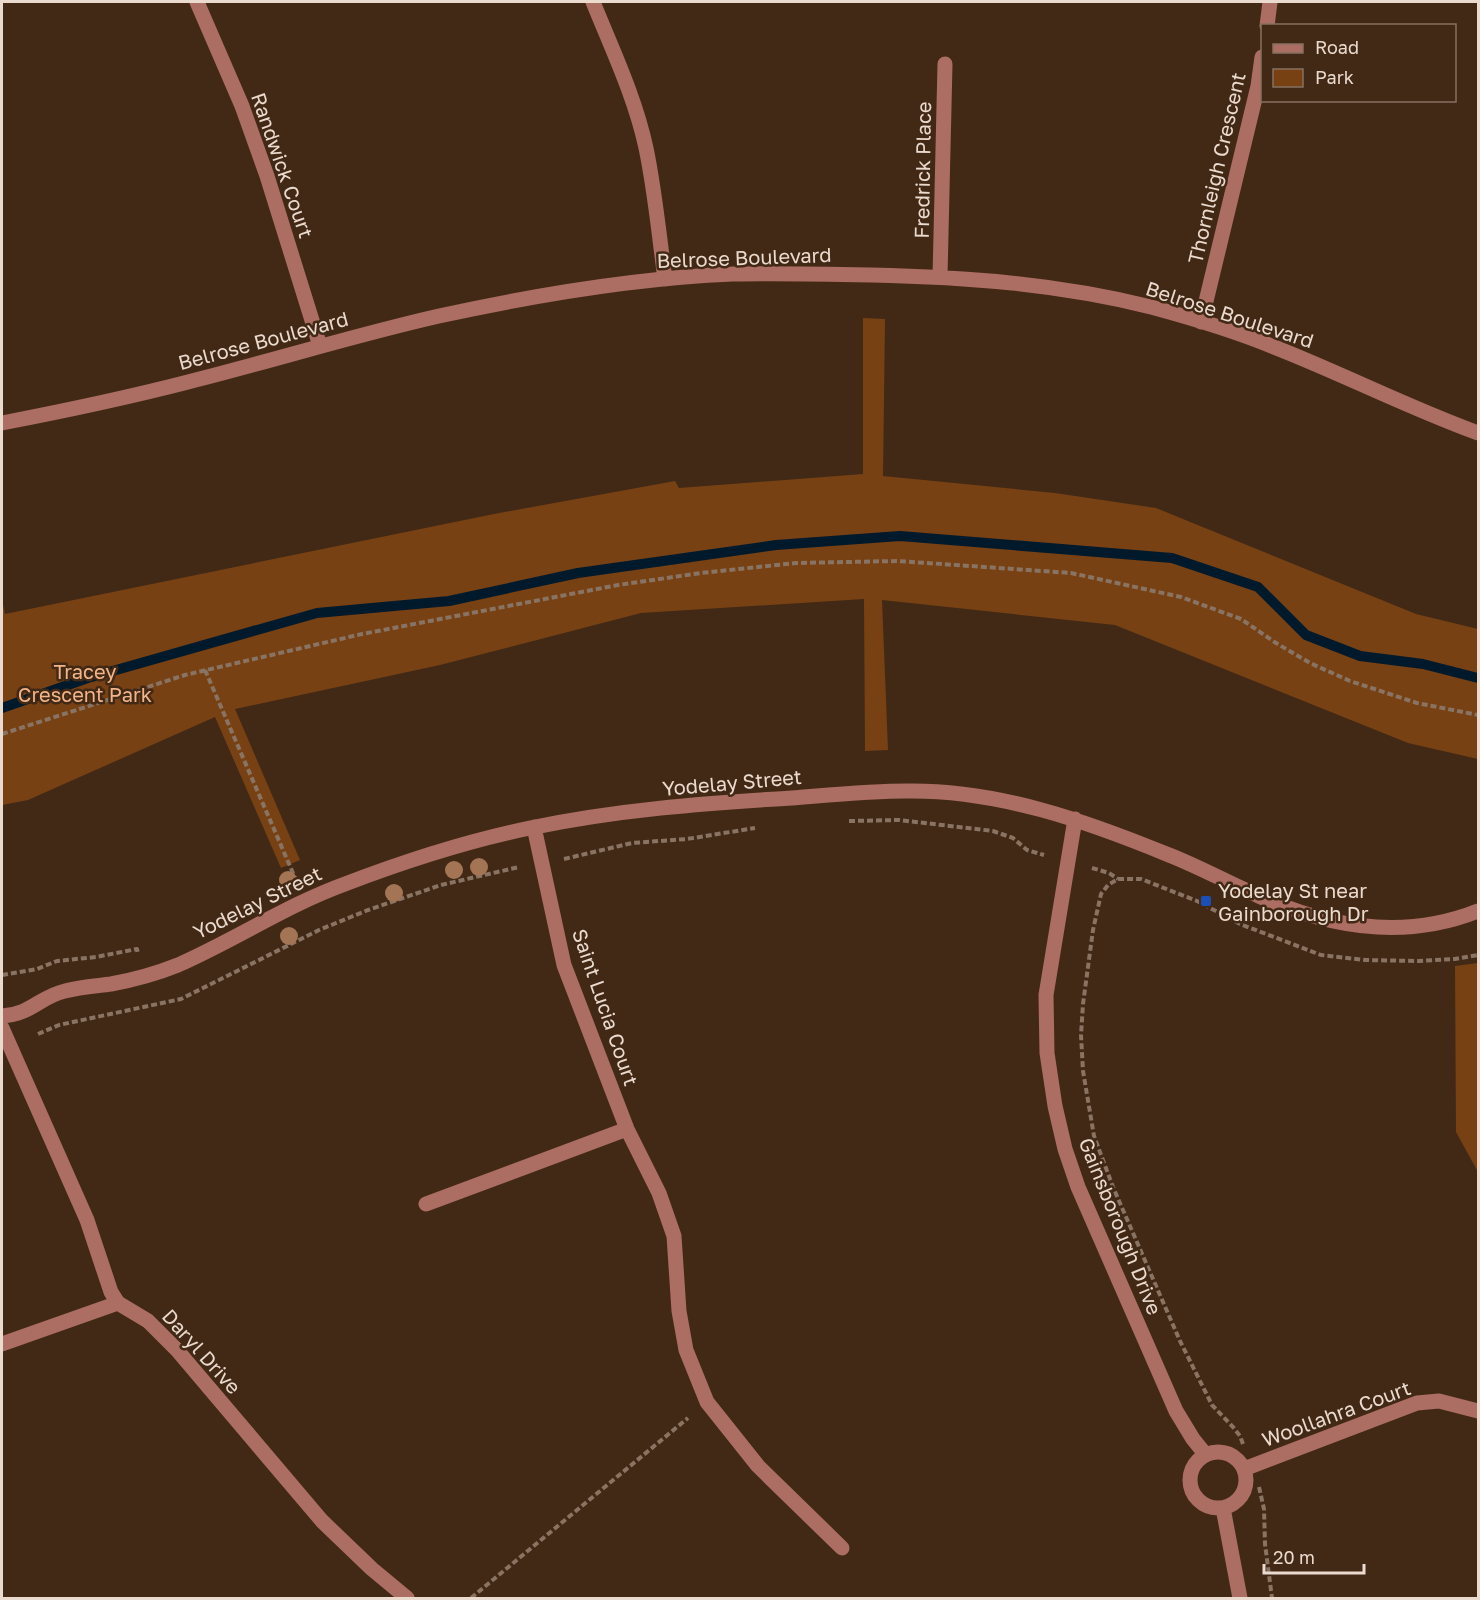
<svg xmlns="http://www.w3.org/2000/svg" width="1480" height="1600" viewBox="0 0 1480 1600" font-family="'Golos Text',sans-serif">
  <rect width="100%" height="100%" fill="#422916"/>
  <path fill="#774114" d="M863,318L885,319L883,476L1055,493L1156,508L1416,614L1478,629V759L1408,743L1115,625L882,600L888,750L865,751L864,599L641,613L440,665L235,709L300,860L281,868L215,717L28,800L2,805V600L5,614L494,514L675,481L679,488L863,474Z
    M1478,963V1172L1456,1132L1455,966Z"/>
  <g fill="none" stroke-linecap="round" stroke-linejoin="round">
    <path stroke="#001a2c" stroke-width="10" d="M2,708L88,678L317,613L449,601L578,573L776,545L900,536L1172,558L1258,587L1306,635L1360,656L1423,664L1478,678"/>
    <path stroke="#897363" stroke-width="4" stroke-dasharray="6 3" stroke-linecap="butt" d="M205,670L296,880
      M2,734L185,675L362,634L618,585L701,573L796,563L898,561L1071,573L1181,597L1241,619L1276,643L1310,663L1350,681L1417,703L1478,715
      M849,821L899,820L993,831L1013,838L1027,850L1044,855
      M564,859L632,843L687,839L755,828
      M1092,868L1109,873L1118,879
      M2,975L37,969L57,961L96,957L137,949L138,954
      M38,1034L59,1025L181,999L319,930L368,910L441,885L519,867
      M1243,1444L1240,1436L1233,1427L1212,1405L1180,1341L1113,1187L1094,1136L1083,1071L1081,1035L1083,1004L1093,930L1101,894L1108,885L1118,879H1141L1197,901L1240,924L1321,955L1365,960L1419,961L1455,959L1478,955
      M1259,1487L1264,1509L1265,1544L1272,1598
      M471,1598L688,1418"/>
    <path stroke="#ac6d63" stroke-width="15" d="M197,2L242,106L267,176L320,346
      M593,2C612,49 635,97 646,148C655,191 659,235 665,279
      M1267,26L1270,2
      M940,277L945,64
      M1201,322L1258,86L1262,57
      M2,423C64,411 126,398 188,382C272,361 355,335 439,316C535,295 635,278 733,274C779,273 825,274 871,275C966,277 1059,284 1151,307C1192,318 1235,331 1274,347C1343,374 1409,408 1478,433
      M1075,819L1046,995L1047,1053L1055,1106L1065,1149L1078,1187L1176,1411L1193,1439L1206,1455
      M534,827L564,965L627,1129L659,1193L674,1236L679,1311L686,1350L707,1402L758,1466L842,1548
      M2,1016C32,1014 39,997 65,991C80,987 96,986 111,984C133,980 158,973 178,965C235,940 287,905 345,884C405,861 467,841 530,828C616,810 705,803 792,798C830,795 869,791 908,791C999,790 1086,821 1169,855C1200,867 1230,884 1261,897C1331,928 1405,940 1478,911
      M2,1028L87,1220L111,1292L118,1303L148,1321L177,1350L322,1521L372,1569L407,1598
      M426,1204L627,1129
      M2,1344L118,1303
      M1190 1480a28 28 0 1 1 56 0a28 28 0 1 1-56 0Z
      M1244,1469L1417,1403L1439,1401L1478,1411
      M1223,1508L1240,1598"/>
  </g>
  <g fill="#a37555">
    <circle cx="479" cy="867" r="9"/>
    <circle cx="454" cy="870" r="9"/>
    <circle cx="288" cy="880" r="9"/>
    <circle cx="394" cy="893" r="9"/>
    <circle cx="289" cy="936" r="9"/>
  </g>
  <rect fill="#1a4fb4" stroke="#422916" stroke-width="2" x="1200" y="895" width="12" height="12" rx="3"/>
  <g text-anchor="middle" dominant-baseline="central" stroke-width="5" stroke-linejoin="round" paint-order="stroke">
    <g font-size="20" fill="#ebdace" stroke="#422916">
      <text transform="translate(283 165) rotate(71)">Randwick Court</text>
      <text transform="translate(1216 168) rotate(-77)">Thornleigh Crescent</text>
      <text transform="translate(922 170) rotate(-89)">Fredrick Place</text>
      <text transform="translate(744 257) rotate(-2)">Belrose Boulevard</text>
      <text transform="translate(1230 314) rotate(18)">Belrose Boulevard</text>
      <text transform="translate(263 340) rotate(-15)">Belrose Boulevard</text>
      <text transform="translate(732 782) rotate(-5)">Yodelay Street</text>
      <text transform="translate(257 902) rotate(-26)">Yodelay Street</text>
      <text transform="translate(606 1007) rotate(71)">Saint Lucia Court</text>
      <text transform="translate(1121 1226) rotate(68)">Gainsborough Drive</text>
      <text transform="translate(202 1351) rotate(48)">Daryl Drive</text>
      <text transform="translate(1336 1413) rotate(-20)">Woollahra Court</text>
    </g>
    <g font-size="20" fill="#f2b489" stroke="#422916">
      <text x="85" y="671">Tracey<tspan x="85" dy="23">Crescent Park</tspan></text>
    </g>
    <g font-size="20" fill="#ebdace" stroke="#422916" text-anchor="start">
      <text x="1218" y="890">Yodelay St near<tspan x="1218" dy="23">Gainborough Dr</tspan></text>
    </g>
  </g>
  <rect width="1480" height="1600" fill="none" stroke="#ebdace" stroke-width="6"/>
  <rect x="1261" y="24" width="195" height="78" fill="#422916" stroke="#867060" stroke-width="1.5"/>
  <rect x="1273" y="44" width="30" height="9" fill="#ac6d63" stroke="#867060" stroke-width="1.5"/>
  <text x="1315" y="54" font-size="18" fill="#ebdace">Road</text>
  <rect x="1273" y="69" width="30" height="18" fill="#774114" stroke="#867060" stroke-width="1.5"/>
  <text x="1315" y="84" font-size="18" fill="#ebdace">Park</text>
  <path d="M1264 1564v9h100v-9" fill="none" stroke="#ebdace" stroke-width="3"/>
  <text x="1273" y="1564" font-size="18" fill="#ebdace" stroke="#422916" stroke-width="4.5" paint-order="stroke">20 m</text>
</svg>
